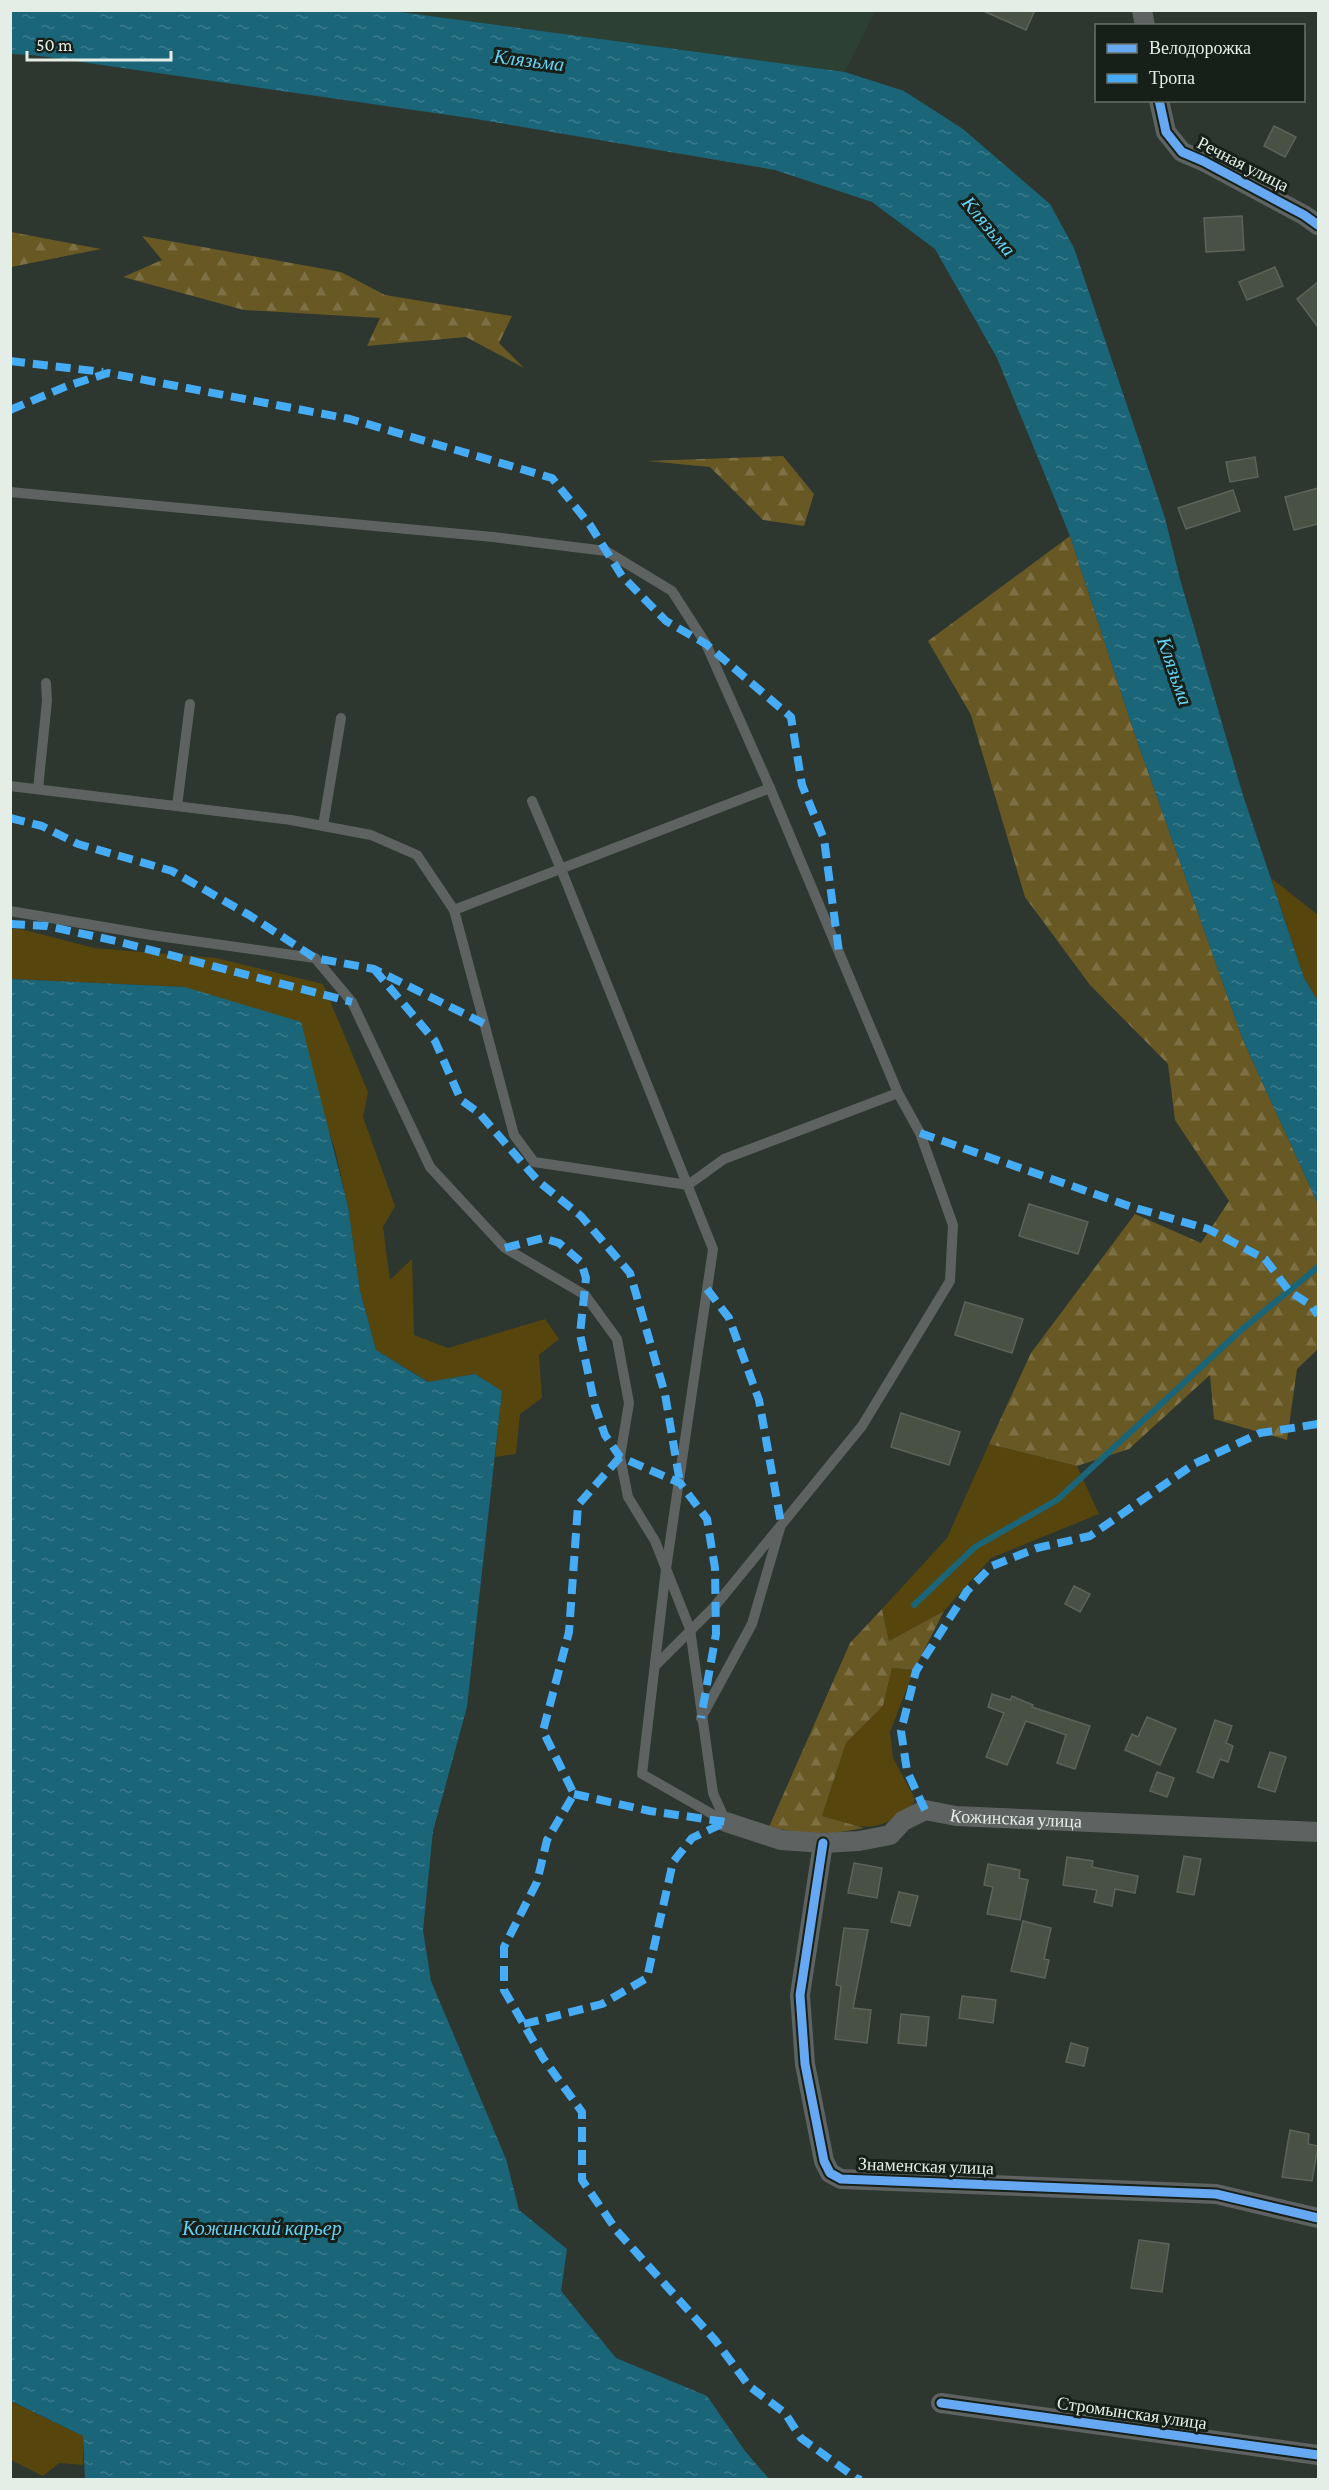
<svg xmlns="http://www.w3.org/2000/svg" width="1329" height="2490" font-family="'Crimson Pro',serif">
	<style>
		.built { fill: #2c4133 }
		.green { fill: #56460e }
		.forest { fill: url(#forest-firs) }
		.water { fill: url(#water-ripples) }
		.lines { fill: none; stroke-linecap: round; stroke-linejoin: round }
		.stream { stroke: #1b6578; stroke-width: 6 }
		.building { fill: #495044; stroke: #5d625c; stroke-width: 1.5 }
		.lane { stroke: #5e6261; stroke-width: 10 }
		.street { stroke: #5e6261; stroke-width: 20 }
		.quiet { stroke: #46acf6; stroke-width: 8; stroke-dasharray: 15 8; stroke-linecap: butt }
		.cycleway-casing { stroke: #171f19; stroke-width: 13 }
		.cycleway { stroke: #66a8f1; stroke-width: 9 }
		.labels { text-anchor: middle; stroke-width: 6; stroke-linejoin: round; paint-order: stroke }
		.street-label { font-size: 18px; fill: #e4eee7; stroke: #171f19 }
		.water-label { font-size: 20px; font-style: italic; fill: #65d3f5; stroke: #171f19 }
	</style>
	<defs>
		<pattern id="forest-firs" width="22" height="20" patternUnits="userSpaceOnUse" patternTransform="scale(1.5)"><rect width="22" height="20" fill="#685824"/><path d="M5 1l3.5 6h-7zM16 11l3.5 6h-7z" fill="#7d7044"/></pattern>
		<pattern id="water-ripples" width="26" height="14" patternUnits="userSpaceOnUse" patternTransform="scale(1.5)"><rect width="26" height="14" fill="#1b6578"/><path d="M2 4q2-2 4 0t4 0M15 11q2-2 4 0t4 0" fill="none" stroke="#3c7b8b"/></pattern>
	</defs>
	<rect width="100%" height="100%" fill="#2d362f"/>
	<!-- built -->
	<polygon class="built" points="393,11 875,11 845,72"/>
	<!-- green -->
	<g class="green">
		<polygon points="1271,878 1318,915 1318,1001 1304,978"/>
		<polygon points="11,929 21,929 94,948 216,958 323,984 368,1092 363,1117 395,1206 383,1227 390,1280 412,1259 414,1335 448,1348 545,1319 559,1339 539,1355 542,1398 520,1414 516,1454 495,1457 502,1391 475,1374 429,1382 376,1350 360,1291 348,1206 335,1150 323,1113 185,987 11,979"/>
		<polygon points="989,1444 1077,1466 1099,1514 991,1558 944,1611 889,1641 882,1609 947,1538"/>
		<path d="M892 1668 914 1670 890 1732 893 1758 915 1799C913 1807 905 1810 899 1815 870 1835 853 1825 822 1816L846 1743 883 1706Z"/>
		<polygon points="10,2401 83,2436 83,2465 59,2463 43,2476 11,2460"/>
	</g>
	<!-- forest -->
	<g class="forest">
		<polygon points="10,232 11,232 101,249 11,267"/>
		<polygon points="142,236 341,272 385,295 512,316 499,343 524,368 466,337 367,346 380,318 244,310 123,277 162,260"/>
		<polygon points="783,456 814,494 804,526 763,520 710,467 647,461"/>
		<polygon points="1070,536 1134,732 1243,1040 1318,1204 1318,1349 1297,1369 1287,1440 1214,1419 1210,1375 1129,1449 1077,1466 989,1444 1031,1353 1135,1214 1201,1243 1229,1201 1175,1120 1168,1064 1090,985 1025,897 971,715 928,641"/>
		<polygon points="882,1609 889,1641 944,1611 914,1670 892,1668 883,1706 846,1743 822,1816 864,1828 817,1836 769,1827 850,1643"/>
	</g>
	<!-- water -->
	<g class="water">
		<polygon points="10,11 393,11 845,72 904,91 963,129 1050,204 1074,248 1165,518 1180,579 1242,792 1304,978 1318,1001 1318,1204 1243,1040 1134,732 1070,536 997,358 935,249 872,202 775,170 476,119 33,55 11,54"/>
		<polygon points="10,979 185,987 301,1022 348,1206 360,1291 376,1350 428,1382 475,1374 502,1391 467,1707 433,1831 423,1930 431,1981 506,2159 519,2210 567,2249 561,2291 616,2358 707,2396 745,2451 769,2479 85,2479 83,2436 11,2401"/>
	</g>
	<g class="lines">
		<!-- stream -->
		<polyline class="stream" points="914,1605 975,1547 1057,1500 1240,1331 1318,1267"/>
	</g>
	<!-- building -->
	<g class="building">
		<polygon points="981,10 1035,10 1026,30"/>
		<polygon points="1274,126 1296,137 1285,157 1264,146"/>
		<polygon points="1242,216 1244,250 1206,252 1204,218"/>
		<polygon points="1275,267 1283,286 1247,300 1239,282"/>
		<polygon points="1318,282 1318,327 1297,299"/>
		<polygon points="1255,457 1258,477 1230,482 1226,462"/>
		<polygon points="1318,488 1318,524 1294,530 1285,497"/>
		<polygon points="1233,490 1240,511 1186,529 1178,508"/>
		<polygon points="1029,1204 1088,1222 1078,1254 1019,1236"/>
		<polygon points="965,1302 1023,1319 1012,1353 955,1335"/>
		<polygon points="901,1413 960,1432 949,1465 891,1447"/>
		<polygon points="1074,1586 1090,1594 1080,1612 1065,1604"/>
		<polygon points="992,1694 1010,1700 1012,1696 1033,1705 1032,1707 1090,1726 1075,1769 1057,1763 1066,1735 1026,1721 1007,1765 986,1757 1004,1713 988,1707"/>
		<polygon points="1147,1717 1176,1729 1160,1765 1125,1750 1132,1734 1138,1737"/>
		<polygon points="1215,1720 1232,1726 1226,1743 1233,1746 1228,1762 1220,1759 1213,1778 1197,1772"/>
		<polygon points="1270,1752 1286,1757 1275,1792 1258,1787"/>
		<polygon points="1157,1772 1174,1778 1167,1797 1150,1791"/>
		<polygon points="1184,1856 1201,1859 1194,1895 1177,1892"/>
		<polygon points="1067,1857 1093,1861 1092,1867 1138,1876 1135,1893 1115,1889 1112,1906 1094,1902 1097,1890 1063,1885"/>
		<polygon points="854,1863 882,1868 877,1898 848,1893"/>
		<polygon points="988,1864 1020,1870 1019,1878 1028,1880 1020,1920 987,1914 993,1887 984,1885"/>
		<polygon points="899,1892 918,1896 910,1926 891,1922"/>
		<polygon points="1023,1921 1051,1928 1044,1959 1049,1960 1045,1978 1011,1971"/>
		<polygon points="844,1928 868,1930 853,2008 871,2010 867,2043 835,2039 841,1986 836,1985"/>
		<polygon points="962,1996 996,2000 993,2023 959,2018"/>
		<polygon points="901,2014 929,2017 926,2046 898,2043"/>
		<polygon points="1071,2043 1088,2048 1084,2066 1066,2062"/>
		<polygon points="1290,2130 1309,2134 1308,2144 1318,2146 1312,2181 1282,2177"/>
		<polygon points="1139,2240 1169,2244 1162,2292 1131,2288"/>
	</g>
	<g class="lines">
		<!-- lane -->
		<g class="lane">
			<polyline points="10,492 493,537 606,551 672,591 706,644 770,788"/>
			<polyline points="10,786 291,820 371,835 417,855 454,910"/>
			<polyline points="38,789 47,701 46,683"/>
			<polyline points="532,801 561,869 713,1249 666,1569 642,1774 726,1822"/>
			<polyline points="177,806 190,704"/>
			<polyline points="323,826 341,718"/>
			<polyline points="10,911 151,935 315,958 352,1002 430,1167 505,1248 585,1295 617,1339 629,1403 620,1457 628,1497 655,1541 690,1629 713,1793 726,1822"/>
			<polyline points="655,1666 715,1606 862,1426 950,1281 953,1225 920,1133 898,1093 770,788 454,910 514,1135 534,1162 688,1185 724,1159 898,1093"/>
			<polyline points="701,1718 752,1624 780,1528"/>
		</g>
		<!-- street -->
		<g class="street">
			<polyline points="1142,10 1145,26"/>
			<polyline points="1159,100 1166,132 1182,152 1203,161 1304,215 1318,225"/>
			<path id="s1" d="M726 1822 781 1840 823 1843 859 1841 890 1835 903 1821 925 1810 956 1816 1318 1832"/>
			<polyline points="823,1843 800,1995 805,2064 824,2161 830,2173 841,2179 1216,2194 1318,2218"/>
			<polyline points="941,2403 1318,2455"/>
		</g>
		<!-- quiet -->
		<g class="quiet">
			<polyline points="10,361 103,372"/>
			<polyline points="10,410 67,386 108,373 350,419 552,478 590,525 622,576 666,621 706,644 791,717 802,785 824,839 839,952"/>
			<polyline points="10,818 42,826 78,844 172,871 249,915 315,958 374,969 485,1024"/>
			<polyline points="10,924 47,926 116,941 352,1002"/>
			<polyline points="374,969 435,1041 461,1100 479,1113 539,1182 581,1216 630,1273 665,1394 680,1483"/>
			<polyline points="920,1133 1132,1207 1208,1229 1265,1259 1289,1291 1312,1306 1318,1315"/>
			<polyline points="505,1248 543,1238 559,1243 581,1262 586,1278 580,1334 595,1406 605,1435 620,1457 680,1483 707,1519 715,1568 716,1634 701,1718"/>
			<polyline points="707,1289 729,1318 759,1400 781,1523"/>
			<polyline points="620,1457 578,1505 569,1632 543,1731 574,1794 547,1840 537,1882 504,1947 504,1990 543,2058 582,2112 582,2180 617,2231 715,2340 749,2386 785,2413 801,2438 856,2478 861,2480"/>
			<polyline points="574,1794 650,1811 726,1822"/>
			<polyline points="925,1810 907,1771 901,1731 916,1671 967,1591 992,1566 1037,1548 1090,1536 1194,1464 1260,1433 1318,1424"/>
			<polyline points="524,2024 602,2004 647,1978 673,1862 692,1838 726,1822"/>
		</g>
		<defs>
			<g id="cycleway">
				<polyline points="1159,100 1166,132 1182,152 1203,161 1304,215 1318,225"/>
				<polyline points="823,1843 800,1995 805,2064 824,2161 830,2173 841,2179 1216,2194 1318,2218"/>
				<polyline points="941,2403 1318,2455"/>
			</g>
		</defs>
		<!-- cycleway casing -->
		<use href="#cycleway" class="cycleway-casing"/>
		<!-- cycleway -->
		<use href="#cycleway" class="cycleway"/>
	</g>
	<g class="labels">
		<!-- street labels -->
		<g class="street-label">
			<text transform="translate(1243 164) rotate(27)" y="6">Речная улица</text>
			<text dy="6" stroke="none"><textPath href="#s1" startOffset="303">Кожинская улица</textPath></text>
			<text transform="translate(926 2166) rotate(2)" y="6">Знаменская улица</text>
			<text transform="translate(1132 2413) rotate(8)" y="6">Стромынская улица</text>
		</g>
		<!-- water labels -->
		<g class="water-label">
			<text transform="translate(529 60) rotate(7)" y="7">Клязьма</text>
			<text transform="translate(989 226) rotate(50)" y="7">Клязьма</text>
			<text transform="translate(1175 671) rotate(71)" y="7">Клязьма</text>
			<text x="262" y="2235">Кожинский карьер</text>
		</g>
	</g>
	<!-- border -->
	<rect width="1329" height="2490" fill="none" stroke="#e4eee7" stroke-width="24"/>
	<!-- legend -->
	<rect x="1095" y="24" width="210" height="78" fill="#171f19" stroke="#69726b" stroke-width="1.5"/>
	<rect x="1107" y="44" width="30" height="9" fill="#66a8f1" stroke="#69726b" stroke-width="1.5"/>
	<text x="1149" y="54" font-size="18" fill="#e4eee7">Велодорожка</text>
	<rect x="1107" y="74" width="30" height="9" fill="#46acf6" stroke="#69726b" stroke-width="1.5"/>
	<text x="1149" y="84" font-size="18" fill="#e4eee7">Тропа</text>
	<!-- scale -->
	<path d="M27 51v9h144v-9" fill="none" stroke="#e4eee7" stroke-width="3"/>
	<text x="36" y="51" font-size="18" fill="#e4eee7" stroke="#171f19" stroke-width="4.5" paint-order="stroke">50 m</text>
</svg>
